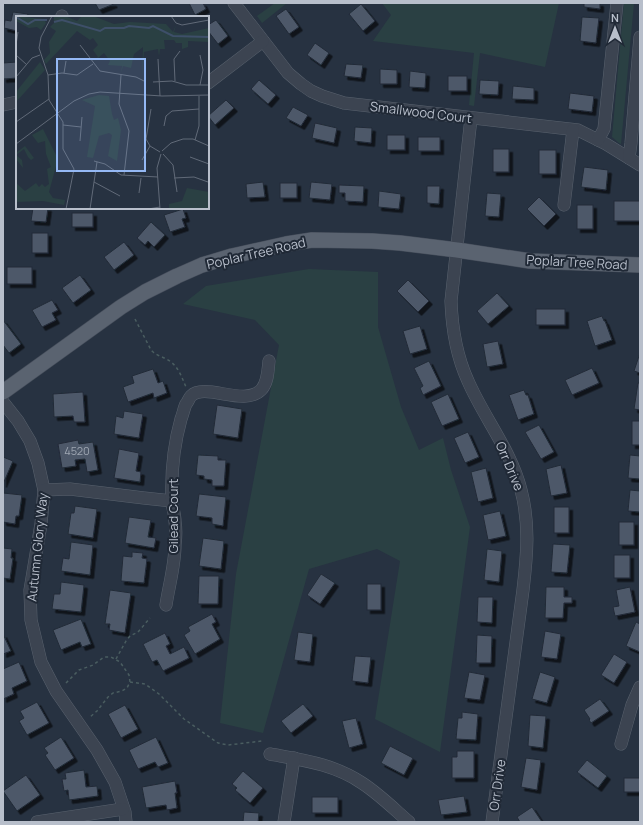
<svg xmlns="http://www.w3.org/2000/svg" width="643" height="825" font-family="Manrope,sans-serif">
	<style>
		.green { fill: #2a4043 }
		.building { fill: #4e5969; stroke: #222b38; filter: url(#shadow) }
		.lines { fill: none; stroke-linecap: round; stroke-linejoin: round }
		.minor-casing { stroke: #59626e; stroke-width: 13 }
		.major-casing { stroke: #454d5a; stroke-width: 16 }
		.path { stroke: #4a5d60; stroke-width: 1.5; stroke-dasharray: 3 3; stroke-linecap: butt }
		.minor { stroke: #3c4451; stroke-width: 12 }
		.major { stroke: #5a6370; stroke-width: 15 }
		.labels { text-anchor: middle; stroke-width: 4; stroke-linejoin: round; paint-order: stroke }
		.number-label { font-size: 11px; fill: #9ea6b2 }
		.street-label { font-size: 13px; fill: #b8bfcb; stroke: #202936 }
		.inset-river { fill: none; stroke: #3e4f69; stroke-width: 2 }
		.inset-road { fill: none; stroke: #616a78; stroke-width: 1 }
		.view { fill: #94b8f4; fill-opacity: 0.15; stroke: #94b8f4; stroke-width: 2 }
		.inset-edge { fill: none; stroke: #b8bfcb; stroke-width: 2 }
	</style>
	<defs>
		<filter id="shadow"><feDropShadow dx="3.5" dy="3.5" stdDeviation="0" flood-color="#0009"/></filter>
	</defs>
	<rect width="100%" height="100%" fill="#273241"/>
	<!-- green -->
	<g class="green">
		<polygon points="275,3 287,3 262,23 257,16"/>
		<polygon points="382,3 559,3 545,67 480,53 474,106 469,105 474,53 373,41 391,15"/>
		<polygon points="624,3 634,3 621,144 619,143 612,137"/>
		<polygon points="309,269 378,272 378,327 401,407 419,450 443,438 451,470 470,527 440,752 375,719 400,561 377,549 309,569 263,733 220,723 236,574 279,345 255,320 183,304 206,286"/>
	</g>
	<!-- building -->
	<g class="building">
		<polygon points="95,3 113,3 114,4 99,10"/>
		<polygon points="189,3 203,3 206,9 195,15"/>
		<polygon points="584,3 600,3 600,9 584,7"/>
		<polygon points="361,4 375,21 363,31 349,14"/>
		<polygon points="286,9 299,27 289,34 276,16"/>
		<polygon points="13,12 28,14 27,17 17,17 17,31 4,28 5,20 11,21"/>
		<polygon points="582,17 599,18 596,43 580,41"/>
		<polygon points="216,20 228,36 218,44 208,31 208,25"/>
		<polygon points="315,43 329,53 321,65 307,55"/>
		<polygon points="17,62 17,78 3,79 3,63"/>
		<polygon points="346,64 363,65 361,78 344,76"/>
		<polygon points="380,69 397,70 397,84 380,84"/>
		<polygon points="410,71 426,73 425,88 409,87"/>
		<rect x="448" y="76" width="19" height="15"/>
		<polygon points="259,80 276,95 268,104 251,89"/>
		<polygon points="480,80 499,81 498,95 479,94"/>
		<polygon points="513,86 534,88 534,100 512,99"/>
		<polygon points="570,93 594,96 592,112 568,109"/>
		<polygon points="226,100 234,108 215,125 208,116"/>
		<polygon points="293,107 308,115 301,126 286,118"/>
		<polygon points="315,123 337,128 334,143 312,138"/>
		<polygon points="355,127 372,128 371,143 354,141"/>
		<rect x="387" y="135" width="18" height="15"/>
		<rect x="418" y="137" width="22" height="14"/>
		<rect x="493" y="149" width="16" height="23"/>
		<rect x="539" y="150" width="17" height="24"/>
		<polygon points="584,167 608,170 606,190 581,187"/>
		<polygon points="263,182 265,197 247,198 246,184"/>
		<polygon points="311,182 332,184 330,200 309,198"/>
		<rect x="280" y="183" width="17" height="15"/>
		<polygon points="339,185 364,186 363,202 345,201 345,193 339,193"/>
		<polygon points="427,186 440,186 439,204 427,203"/>
		<polygon points="379,191 401,194 399,209 378,207"/>
		<polygon points="487,193 501,194 499,217 485,216"/>
		<polygon points="539,197 556,214 544,226 527,209"/>
		<rect x="614" y="201" width="26" height="20"/>
		<rect x="577" y="205" width="16" height="24"/>
		<polygon points="33,208 48,208 46,222 31,221"/>
		<polygon points="183,209 186,218 182,219 185,227 170,232 164,215"/>
		<rect x="72" y="213" width="21" height="14"/>
		<polygon points="151,222 165,235 154,247 148,241 145,245 137,238"/>
		<rect x="32" y="233" width="16" height="20"/>
		<polygon points="124,242 134,255 114,270 104,257"/>
		<rect x="7" y="267" width="25" height="17"/>
		<polygon points="80,275 91,290 73,303 62,288"/>
		<polygon points="408,280 429,301 418,312 397,291"/>
		<polygon points="497,293 509,306 488,324 477,311"/>
		<polygon points="52,300 58,310 52,313 56,320 42,327 32,310"/>
		<rect x="536" y="309" width="29" height="16"/>
		<polygon points="602,316 604,321 605,321 612,340 595,346 587,321"/>
		<polygon points="3,320 21,344 9,353 3,345"/>
		<polygon points="420,326 427,349 410,354 403,331"/>
		<polygon points="498,341 503,364 487,367 483,344"/>
		<polygon points="640,353 640,373 634,371"/>
		<polygon points="429,361 441,386 423,395 420,388 423,386 414,368"/>
		<polygon points="592,368 599,383 572,395 565,380"/>
		<polygon points="153,369 158,383 163,381 167,393 154,398 153,393 128,402 123,387 134,383 132,376"/>
		<polygon points="638,383 640,383 640,410 634,409"/>
		<polygon points="524,390 526,395 528,395 534,414 518,420 509,395"/>
		<polygon points="83,392 85,422 74,422 73,416 54,417 53,394"/>
		<polygon points="448,394 459,419 442,426 431,402"/>
		<polygon points="217,405 242,409 238,438 213,434"/>
		<polygon points="124,411 143,414 139,438 114,434 116,416 123,418"/>
		<rect x="632" y="421" width="8" height="24"/>
		<polygon points="539,425 554,452 541,459 525,432"/>
		<polygon points="468,432 479,457 465,463 454,438"/>
		<polygon points="78,440 79,444 93,442 98,470 87,472 85,459 75,460 76,466 62,468 58,444"/>
		<polygon points="119,449 139,453 136,471 141,472 140,482 114,478"/>
		<polygon points="198,455 218,456 218,460 226,460 224,486 212,486 212,480 204,479 204,476 196,475"/>
		<polygon points="630,455 640,456 640,479 628,478"/>
		<polygon points="3,457 13,461 3,484"/>
		<polygon points="561,465 567,493 551,496 546,469"/>
		<polygon points="486,468 493,498 478,502 471,472"/>
		<polygon points="630,490 640,491 640,512 628,511"/>
		<polygon points="3,493 22,495 19,516 16,516 15,524 3,522"/>
		<polygon points="199,494 226,497 223,526 212,524 212,518 196,516"/>
		<polygon points="75,506 97,509 93,538 68,534 71,513 74,513"/>
		<rect x="554" y="507" width="15" height="26"/>
		<polygon points="500,511 506,536 488,540 483,515"/>
		<polygon points="129,517 151,520 148,537 156,538 154,548 125,543"/>
		<rect x="619" y="522" width="15" height="23"/>
		<polygon points="203,538 224,541 221,569 199,566"/>
		<polygon points="71,542 93,545 90,575 61,571 63,558 69,559"/>
		<polygon points="553,544 570,545 567,573 551,572"/>
		<polygon points="3,548 12,549 11,558 13,558 10,579 3,578"/>
		<polygon points="487,549 502,551 499,582 484,580"/>
		<polygon points="132,552 143,553 142,558 147,559 144,583 121,581 123,556 132,557"/>
		<rect x="614" y="555" width="16" height="23"/>
		<polygon points="321,574 335,583 320,604 307,595"/>
		<polygon points="199,576 219,576 218,604 198,604"/>
		<polygon points="61,582 84,585 81,612 52,609 54,594 60,594"/>
		<rect x="367" y="584" width="14" height="26"/>
		<polygon points="546,587 564,587 564,597 572,597 572,603 564,603 563,618 545,618"/>
		<polygon points="630,587 635,612 615,616 613,607 619,606 616,590"/>
		<polygon points="110,590 131,593 125,633 109,630 110,624 105,624"/>
		<polygon points="478,597 493,597 492,623 477,622"/>
		<polygon points="212,614 216,622 212,624 220,639 195,654 184,635 190,631 188,627"/>
		<polygon points="81,619 91,644 82,647 80,642 61,650 53,630"/>
		<polygon points="636,622 640,624 640,652 626,646"/>
		<polygon points="545,631 561,634 557,659 541,657"/>
		<polygon points="298,632 313,634 310,662 294,660"/>
		<polygon points="165,633 170,644 166,646 170,654 184,647 189,658 163,671 157,660 152,662 143,644"/>
		<polygon points="3,634 11,651 3,654"/>
		<polygon points="477,635 492,636 491,663 476,663"/>
		<polygon points="614,654 627,662 614,683 601,675"/>
		<polygon points="355,656 371,657 368,683 352,681"/>
		<polygon points="19,662 27,681 12,688 14,694 3,699 3,669"/>
		<polygon points="469,672 485,675 480,700 464,698"/>
		<polygon points="540,672 555,677 547,703 532,699"/>
		<polygon points="600,699 609,711 591,723 589,720 590,719 584,710"/>
		<polygon points="37,702 49,723 27,735 19,721 24,718 20,711"/>
		<polygon points="303,704 313,716 291,733 281,721"/>
		<polygon points="125,705 138,729 121,738 108,714"/>
		<polygon points="462,712 478,714 476,740 456,739 458,718 462,718"/>
		<polygon points="530,715 546,716 543,748 528,746"/>
		<polygon points="356,718 363,744 349,748 342,721"/>
		<polygon points="61,737 74,758 55,770 45,755 48,753 44,748"/>
		<polygon points="156,737 168,763 158,767 155,762 138,769 129,750"/>
		<polygon points="390,746 413,758 404,775 381,763"/>
		<polygon points="457,751 474,751 474,778 452,778 452,757 457,757"/>
		<polygon points="526,758 541,760 537,790 521,787"/>
		<polygon points="587,760 607,776 598,788 577,772"/>
		<polygon points="84,770 86,787 97,786 98,796 69,800 68,790 64,791 62,779 66,779 65,773"/>
		<polygon points="243,771 263,788 250,803 235,790 237,788 232,784"/>
		<polygon points="26,775 40,795 17,811 3,791"/>
		<rect x="624" y="778" width="16" height="14"/>
		<polygon points="175,781 177,793 175,793 177,808 167,810 166,805 146,808 142,787"/>
		<polygon points="464,796 467,812 441,815 438,800"/>
		<rect x="312" y="797" width="26" height="16"/>
		<polygon points="532,807 542,822 520,822 517,817"/>
		<polygon points="244,812 259,813 258,822 243,822"/>
	</g>
	<g class="lines">
		<defs>
			<g id="minor">
				<polyline points="234,3 288,73 301,84 311,91 322,96 344,103 578,130 606,144 640,165"/>
				<polyline points="62,17 62,16"/>
				<polyline points="208,83 263,41"/>
				<polyline points="3,105 17,102"/>
				<path d="M471 118 451 301C452 329 456 355 468 381 484 418 511 450 521 490 530 524 527 556 523 590L492 822"/>
				<polyline points="598,140 604,129 617,3"/>
				<polyline points="629,158 631,143 640,37"/>
				<polyline points="564,205 573,130"/>
				<polyline points="3,402 18,421 30,441 38,463 44,490 41,524 30,590 31,620 41,662 56,691 97,750 115,782 125,812 126,822"/>
				<polyline points="44,490 70,489 144,498 172,501"/>
				<path d="M166 605C169 585 175 565 175 545 176 537 176 528 175 521 175 514 172 507 172 500 171 474 174 444 181 419 183 414 184 408 186 404 188 402 189 398 191 396 205 382 244 407 261 390 268 383 268 370 269 361"/>
				<polyline points="621,744 632,705 640,687"/>
				<path d="M270 754C302 760 334 764 362 783 379 794 394 809 409 822"/>
				<polyline points="37,822 123,809"/>
				<polyline points="284,822 294,758"/>
			</g>
			<polyline id="major" points="3,392 121,307 145,292 177,276 202,265 232,256 286,244 312,240 372,241 400,243 457,250 530,261 640,265"/>
		</defs>
		<!-- minor casing -->
		<use href="#minor" class="minor-casing"/>
		<!-- major casing -->
		<use href="#major" class="major-casing"/>
		<!-- path -->
		<g class="path">
			<path d="M135 319 151 350C156 356 165 357 171 362 179 368 182 378 186 387"/>
			<polyline points="116,659 126,641 130,636 138,632 150,618"/>
			<polyline points="130,682 145,684 159,694 184,719 218,743 228,745 262,741"/>
			<polyline points="66,683 79,670 93,665 104,657 111,657 120,662 129,675 130,682 127,688 122,691 113,693 108,697 97,711 90,717"/>
		</g>
		<!-- minor -->
		<use href="#minor" class="minor"/>
		<!-- major -->
		<use href="#major" class="major"/>
	</g>
	<g class="labels">
		<!-- number labels -->
		<g class="number-label">
			<text x="77" y="455">4520</text>
		</g>
		<!-- street labels -->
		<g class="street-label">
			<text transform="translate(421 112) rotate(7)" y="5">Smallwood Court</text>
			<text transform="translate(256 253) rotate(-13)" y="5">Poplar Tree Road</text>
			<text transform="translate(577 262) rotate(3)" y="5">Poplar Tree Road</text>
			<text transform="translate(510 466) rotate(67)" y="5">Orr Drive</text>
			<text transform="translate(173 516) rotate(-90)" y="5">Gilead Court</text>
			<text transform="translate(37 547) rotate(-84)" y="5">Autumn Glory Way</text>
			<text transform="translate(497 785) rotate(-82)" y="5">Orr Drive</text>
		</g>
	</g>
	<!-- overview -->
	<g transform="translate(16 16)">
		<rect width="193" height="193" fill="#273241"/>
		<path d="M0 0 28 3 30 7 25 14 21 11 13 12 0 5ZM38 0H49L61 5 66 0H77L98 8 114 6 150 8 157 16 160 9 158 16 166 18 193 12V26L172 25V31L166 33V27H160L158 24H148L149 33H144L143 40 142 33 128 36 126 63 127 31 118 38 115 52 107 50 105 57 106 50 92 49 94 45 88 37 77 46 82 41 77 34 82 29 77 22 74 24 61 15 30 48 28 44 34 37 33 26 40 15 34 11 38 7ZM24 46 29 54 0 86V76ZM83 79 93 80 96 98 98 104 102 102 105 114 101 145 92 140 96 119 93 117 83 120 77 142 71 141 79 90 66 84ZM27 113 42 143 33 176 37 182 49 184 48 189 27 185 0 186V167L9 175 20 167 23 171 26 168 29 171 33 168 31 153 35 151 30 138 29 125 22 127 16 119ZM9 130 18 142 15 144 12 141 8 133 0 139 6 144 7 152 0 143V137ZM171 172 193 176V193L153 192V188L166 185Z" fill="#2a4043"/>
		<path class="inset-river" d="M0 1 12 8 19 4H31M38 6 46 4 84 15 89 12H108L113 10 133 12 137 10 157 20 193 21"/>
		<path class="inset-road" d="M36 0 25 21 23 32 32 59 33 84 47 106V133L58 153 50 193M155 0 160 7 166 9 193 4M0 29 2 16M64 29 84 55 120 61 128 65M0 39 11 49M184 39 187 54 184 69M142 43 144 80M48 57 50 45M32 59 46 57 61 59 77 48M105 59 103 88 113 115 108 159M0 61 16 42 24 39M159 65 158 43 164 35M137 66 156 65 170 69H193M135 93 130 123 134 130 144 136M0 106 33 83M47 109 65 111M148 110 150 100 156 95 183 93M179 124 183 110V80M64 125 66 101M0 128 58 85 73 78 84 76 146 80 193 79M146 135 155 127 167 123H177L193 130M147 138 157 149 161 176M174 141 193 148M126 144 134 130M78 145 89 148 105 159 142 161M158 162 178 161 192 166M78 166 104 180M123 177 125 162M74 193 81 146M132 193 144 191M144 193 141 152 145 138"/>
		<path class="view" d="M41 43H129V155H41Z"/>
		<rect width="193" height="193" class="inset-edge"/>
	</g>
	<!-- border -->
	<rect width="643" height="825" fill="none" stroke="#b8bfcb" stroke-width="8"/>
	<!-- north arrow -->
	<g transform="translate(615 28)" stroke="#202936" stroke-width="3" paint-order="stroke">
	<path d="M0-3L7 15L0 10L-7 15Z" fill="#b8bfcb"/>
	<text y="-6" font-size="11" font-weight="bold" text-anchor="middle" fill="#b8bfcb">N</text>
	</g>
</svg>
